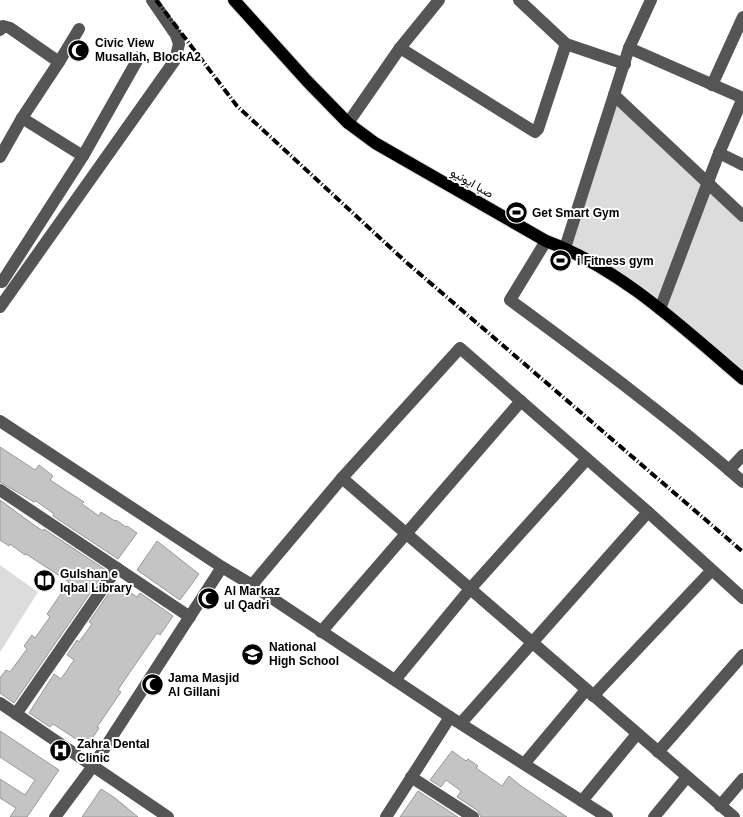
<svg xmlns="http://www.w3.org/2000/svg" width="743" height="817" font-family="Helvetica,Vazirmatn,sans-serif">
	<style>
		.green { fill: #dcdcdc }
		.building { fill: #c4c4c4; stroke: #999 }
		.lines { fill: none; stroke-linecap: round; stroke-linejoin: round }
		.major-casing { stroke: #dbdbdb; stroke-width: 14 }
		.minor { stroke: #555; stroke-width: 12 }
		.major { stroke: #000; stroke-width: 12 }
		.rail { stroke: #000; stroke-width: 4; stroke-dasharray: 8 2.5 1 2.5; stroke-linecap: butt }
		.labels { text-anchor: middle; stroke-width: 4; stroke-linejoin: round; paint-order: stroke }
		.poi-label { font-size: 12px; font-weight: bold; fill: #000; stroke: #fff; text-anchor: start }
		.street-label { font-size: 12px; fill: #000; stroke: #fff }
	</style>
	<rect width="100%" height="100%" fill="#fff"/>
	<!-- green -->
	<g class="green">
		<polygon points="614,95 743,217 743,379 660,309 569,250"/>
		<polygon points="0,565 38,592 0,652"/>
	</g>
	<!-- building -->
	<g class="building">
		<polygon points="0,447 35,470 39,465 53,476 50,480 84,502 82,504 99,516 101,512 115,521 116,520 126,527 127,526 137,533 118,559 53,516 54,514 36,501 34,502 0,482"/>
		<polygon points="0,500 34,525 43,531 44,529 106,570 14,703 0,693 0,678 6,670 10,672 27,649 24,646 32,635 35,638 50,617 47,614 69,582 26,554 25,555 10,544 9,546 0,540"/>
		<polygon points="157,541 199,574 180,600 137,570"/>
		<polygon points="116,583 137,597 140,593 173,616 160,635 157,633 130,672 118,690 121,692 97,727 99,728 87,746 53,724 50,727 29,713 54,674 61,679 74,660 67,655 77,640 79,642 92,624 89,622"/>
		<polygon points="0,731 59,770 27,817 10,817 16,808 0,798 0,779 25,795 35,780 0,757"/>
		<polygon points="452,751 466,761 468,759 478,766 476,768 502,786 509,776 521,786 567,817 481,817 477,810 457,797 461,791 446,780 441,787 430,780"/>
		<polygon points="101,789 115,798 138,817 82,817"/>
		<polygon points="418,791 458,817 400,817"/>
	</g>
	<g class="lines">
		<defs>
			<path id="major" d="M234 0 307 81 348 123 375 143 546 241C622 269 683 328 743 379"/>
		</defs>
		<!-- major casing -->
		<use href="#major" class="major-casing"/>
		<!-- minor -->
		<g class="minor">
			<polyline points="519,0 566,44 625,64"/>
			<polyline points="0,30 3,26 10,28 59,62"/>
			<polyline points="400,48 535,132 538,129 566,44"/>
			<polyline points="629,48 743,98"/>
			<polyline points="712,85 743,17"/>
			<polyline points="614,95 743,216"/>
			<polyline points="348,123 400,48 439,0"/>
			<polyline points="719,153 743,165"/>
			<polyline points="83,156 139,57"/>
			<polyline points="0,157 22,118 59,62 79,29"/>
			<path d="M546 241 510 300C590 359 668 416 743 482"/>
			<polyline points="565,248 629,48 651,0"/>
			<polyline points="2,282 83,156 22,118"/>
			<polyline points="0,307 175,60 179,44 176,35 152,0"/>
			<polyline points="660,309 719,153 743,98"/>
			<polyline points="0,421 222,567 252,585 450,717 607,817"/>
			<polyline points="729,470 743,455"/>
			<polyline points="342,478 734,817"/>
			<polyline points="0,490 190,617"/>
			<polyline points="252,585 342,478 460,348 648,512 743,598"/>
			<polyline points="321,632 521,401"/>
			<polyline points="395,680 470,589 587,459"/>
			<polyline points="593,696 711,571"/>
			<polyline points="0,703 168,817"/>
			<polyline points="16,714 117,568"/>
			<polyline points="461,723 648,512"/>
			<polyline points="658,752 743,655"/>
			<polyline points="524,764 586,690"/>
			<polyline points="411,777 473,817"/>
			<polyline points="582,801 637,734"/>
			<polyline points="720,806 743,779"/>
			<polyline points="55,817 93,766 222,567"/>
			<polyline points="386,817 450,717"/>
			<polyline points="654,817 687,777"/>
		</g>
		<!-- major -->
		<use href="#major" class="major"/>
		<!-- rail -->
		<polyline class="rail" points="156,0 237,106 406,262 743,552"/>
	</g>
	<!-- icons -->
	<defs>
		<symbol id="mosque-disc" viewBox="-11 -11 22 22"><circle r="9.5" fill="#000" stroke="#fff"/><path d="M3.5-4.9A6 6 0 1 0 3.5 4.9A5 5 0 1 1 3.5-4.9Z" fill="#fff"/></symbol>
		<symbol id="stadium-disc" viewBox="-11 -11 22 22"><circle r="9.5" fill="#000" stroke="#fff"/><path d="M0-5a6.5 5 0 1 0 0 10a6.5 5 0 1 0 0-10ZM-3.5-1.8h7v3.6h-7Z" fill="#fff"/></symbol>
		<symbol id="library-disc" viewBox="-11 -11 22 22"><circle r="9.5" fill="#000" stroke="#fff"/><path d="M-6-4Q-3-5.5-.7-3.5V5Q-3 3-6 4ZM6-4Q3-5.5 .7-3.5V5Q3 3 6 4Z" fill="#fff"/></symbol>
		<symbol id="school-disc" viewBox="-11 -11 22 22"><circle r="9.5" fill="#000" stroke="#fff"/><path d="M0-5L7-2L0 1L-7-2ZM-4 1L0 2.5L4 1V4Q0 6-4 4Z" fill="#fff"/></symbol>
		<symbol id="hospital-disc" viewBox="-11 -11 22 22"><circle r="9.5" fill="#000" stroke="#fff"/><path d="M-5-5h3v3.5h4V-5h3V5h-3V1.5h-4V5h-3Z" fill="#fff"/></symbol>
	</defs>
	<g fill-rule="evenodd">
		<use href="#mosque-disc" x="66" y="38" width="25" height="25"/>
		<use href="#stadium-disc" x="504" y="200" width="25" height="25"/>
		<use href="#stadium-disc" x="548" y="248" width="25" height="25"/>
		<use href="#library-disc" x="32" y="568" width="25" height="25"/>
		<use href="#mosque-disc" x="196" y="586" width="25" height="25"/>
		<use href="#school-disc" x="240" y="642" width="25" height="25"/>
		<use href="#mosque-disc" x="140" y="672" width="25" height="25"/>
		<use href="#hospital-disc" x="48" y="738" width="25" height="25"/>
	</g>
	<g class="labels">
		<!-- poi labels -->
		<g class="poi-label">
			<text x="95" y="47">Civic View<tspan x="95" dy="14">Musallah, BlockA2</tspan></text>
			<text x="532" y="217">Get Smart Gym</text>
			<text x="577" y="265">i Fitness gym</text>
			<text x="60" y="578">Gulshan e<tspan x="60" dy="14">Iqbal Library</tspan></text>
			<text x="224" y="595">Al Markaz<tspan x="224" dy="14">ul Qadri</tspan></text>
			<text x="269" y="651">National<tspan x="269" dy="14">High School</tspan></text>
			<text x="168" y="682">Jama Masjid<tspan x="168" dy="14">Al Gillani</tspan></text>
			<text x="77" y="748">Zahra Dental<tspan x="77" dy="14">Clinic</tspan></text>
		</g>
		<!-- street labels -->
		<g class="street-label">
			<text transform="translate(472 183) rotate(30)" y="4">صبا ایونیو</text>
		</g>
	</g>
</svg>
